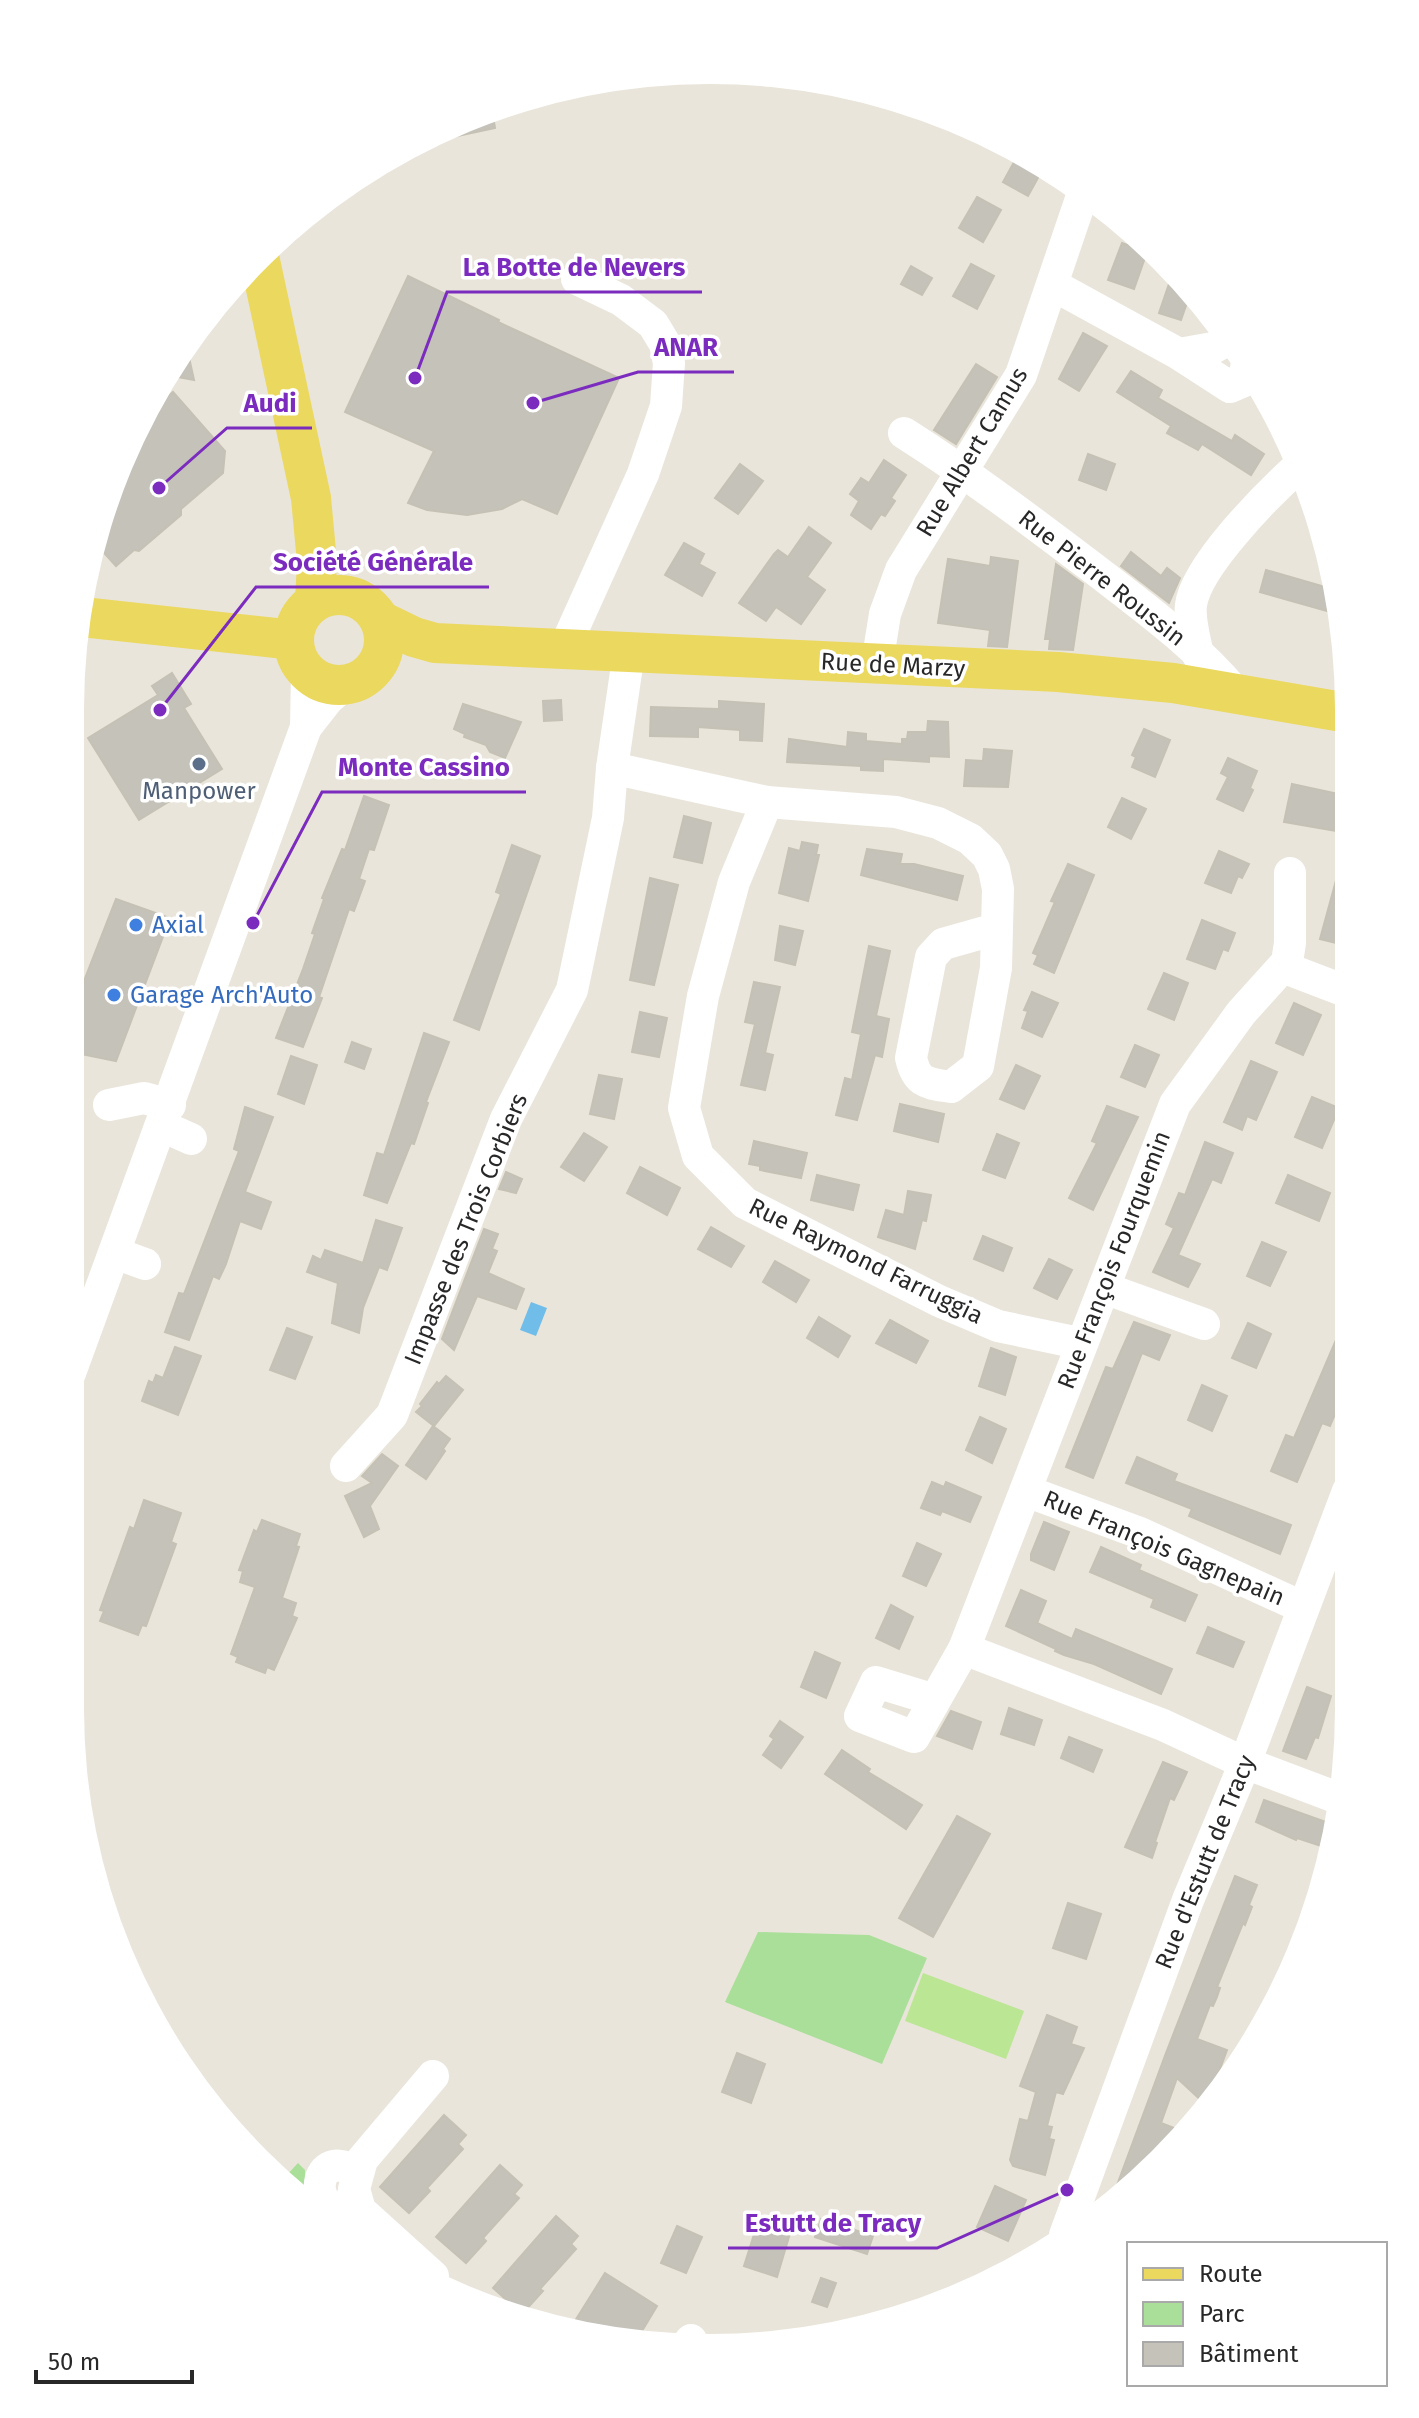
<svg xmlns="http://www.w3.org/2000/svg" width="1419" height="2418" font-family="'Fira Sans',sans-serif">
	<style>
		.green { fill: #a9df98 }
		.pitch { fill: #bbe694 }
		.water { fill: #70bde9 }
		.building { fill: #c5c2ba; stroke: #c5c1b4; stroke-width: 2 }
		.lines { fill: none; stroke-linecap: round; stroke-linejoin: round }
		.minor { stroke: #fff; stroke-width: 32 }
		.major { stroke: #ebd85f; stroke-width: 40 }
		.service-dot { fill: #5c6f8a; stroke: #fff; stroke-width: 3 }
		.shop-dot { fill: #3f7fe0; stroke: #fff; stroke-width: 3 }
		.labels { text-anchor: middle; stroke-width: 7; stroke-linejoin: round; paint-order: stroke }
		.street-label { font-size: 24px; fill: #282828; stroke: #fff }
		.service-label { font-size: 24px; fill: #4e5e75; stroke: #fff }
		.shop-label { font-size: 24px; fill: #366cbe; stroke: #fff; text-anchor: start }
		.leader { fill: none; stroke: #7b2cbf; stroke-width: 3 }
		.callout-dot { fill: #7b2cbf; stroke: #fff; stroke-width: 3 }
		.callout-label { font-size: 26px; text-anchor: middle; font-weight: bold; fill: #7b2cbf; stroke: #fff; stroke-width: 7; stroke-linejoin: round; paint-order: stroke }
	</style>
	<rect width="100%" height="100%" fill="#eae5da"/>
	<!-- green -->
	<g class="green">
		<polygon points="758,1932 869,1935 927,1958 882,2064 725,2002"/>
		<polygon points="298,2163 305,2170 305,2194 286,2176"/>
	</g>
	<!-- pitch -->
	<polygon class="pitch" points="923,1973 1024,2011 1006,2059 905,2021"/>
	<!-- water -->
	<polygon class="water" points="531,1302 547,1308 536,1336 520,1330"/>
	<!-- building -->
	<g class="building">
		<polygon points="492,110 495,128 434,141 433,136 464,119"/>
		<polygon points="1019,153 1044,167 1028,196 1003,182"/>
		<polygon points="977,197 1001,210 983,242 959,228"/>
		<polygon points="1122,243 1147,252 1134,289 1108,280"/>
		<polygon points="971,264 994,276 977,309 953,296"/>
		<polygon points="911,266 932,278 922,295 901,284"/>
		<polygon points="1173,272 1190,294 1181,320 1159,313"/>
		<polygon points="408,276 499,320 498,322 619,378 557,514 522,499 502,509 467,515 427,510 408,503 434,451 345,412"/>
		<polygon points="1083,333 1107,346 1079,391 1059,379"/>
		<polygon points="186,344 194,380 167,375"/>
		<polygon points="976,364 997,377 956,444 934,430"/>
		<polygon points="1131,371 1162,390 1158,398 1232,441 1235,435 1264,454 1251,475 1202,444 1198,450 1167,433 1171,426 1117,392"/>
		<polygon points="173,392 225,451 223,473 181,509 181,515 139,551 134,550 116,566 96,544 104,504 149,413"/>
		<polygon points="1088,454 1115,464 1106,490 1079,480"/>
		<polygon points="884,460 906,475 891,498 895,501 885,516 881,514 871,529 851,515 859,501 850,494 861,478 869,483"/>
		<polygon points="740,464 763,481 738,514 715,498"/>
		<polygon points="809,527 831,543 807,577 825,590 801,624 776,607 766,621 739,603 774,554 778,550 788,557"/>
		<polygon points="684,543 704,554 699,564 715,573 702,596 665,575"/>
		<polygon points="1131,552 1161,576 1167,568 1180,578 1169,603 1121,566"/>
		<polygon points="991,557 1018,561 1007,647 988,646 990,630 938,623 948,559 990,566"/>
		<polygon points="1056,564 1083,584 1073,650 1049,649 1050,639 1045,639"/>
		<polygon points="1266,570 1332,589 1327,611 1260,592"/>
		<polygon points="172,673 191,704 184,708 222,769 139,820 88,738 158,695 152,686"/>
		<polygon points="561,700 562,720 544,721 543,701"/>
		<polygon points="719,701 764,704 762,741 740,740 740,730 698,727 698,737 650,736 651,707 719,709"/>
		<polygon points="463,704 521,722 505,758 490,752 486,745 464,737 465,734 454,729"/>
		<polygon points="928,721 948,722 949,757 929,756 929,762 883,759 883,771 861,770 861,766 787,762 789,739 847,747 848,732 866,734 866,741 902,744 902,739 907,739 908,732 927,732"/>
		<polygon points="1144,729 1170,740 1155,777 1132,767 1136,757 1132,755"/>
		<polygon points="984,749 1012,751 1008,787 964,786 966,760 983,761"/>
		<polygon points="1228,758 1257,771 1250,788 1253,790 1243,811 1217,799 1228,777 1221,773"/>
		<polygon points="1292,784 1348,796 1348,833 1284,822"/>
		<polygon points="364,796 389,805 374,850 369,849 359,879 365,881 354,911 349,909 319,997 322,998 303,1047 276,1038 303,969 315,934 312,933 324,899 322,898 342,849 345,850"/>
		<polygon points="1122,798 1146,809 1131,839 1108,827"/>
		<polygon points="684,816 711,823 702,863 674,857"/>
		<polygon points="802,842 818,845 816,855 819,855 808,901 779,893 789,848 800,851"/>
		<polygon points="512,845 540,856 479,1030 454,1020 501,894 496,892"/>
		<polygon points="867,849 902,854 900,864 914,864 963,876 957,900 861,875"/>
		<polygon points="1219,851 1249,864 1242,878 1238,876 1231,893 1205,883"/>
		<polygon points="1341,862 1348,863 1348,946 1320,939"/>
		<polygon points="1068,864 1094,875 1054,973 1034,964 1038,955 1033,953 1055,902 1051,901"/>
		<polygon points="650,878 678,885 654,985 630,980"/>
		<polygon points="116,899 170,918 116,1061 71,1052 71,981 82,986"/>
		<polygon points="1202,920 1235,933 1228,951 1223,949 1215,969 1187,959"/>
		<polygon points="780,926 803,931 795,965 775,960"/>
		<polygon points="869,946 890,951 876,1016 889,1019 882,1057 875,1055 857,1120 836,1115 845,1078 852,1080 861,1034 852,1032"/>
		<polygon points="1164,973 1188,983 1174,1020 1148,1009"/>
		<polygon points="754,982 780,987 765,1053 773,1055 765,1090 741,1085 755,1024 745,1022"/>
		<polygon points="1032,992 1058,1003 1042,1037 1022,1028 1028,1011 1024,1010"/>
		<polygon points="1294,1003 1321,1015 1303,1055 1276,1043"/>
		<polygon points="640,1012 667,1018 659,1057 632,1052"/>
		<polygon points="424,1033 449,1042 426,1102 428,1103 414,1144 411,1143 387,1203 364,1195 377,1153 384,1155"/>
		<polygon points="352,1042 371,1049 364,1069 345,1062"/>
		<polygon points="1135,1045 1159,1055 1145,1087 1121,1077"/>
		<polygon points="291,1056 317,1065 304,1104 278,1094"/>
		<polygon points="1251,1061 1277,1072 1256,1120 1247,1116 1242,1130 1224,1122"/>
		<polygon points="1016,1065 1040,1076 1024,1109 1000,1099"/>
		<polygon points="599,1075 622,1079 614,1119 590,1114"/>
		<polygon points="1312,1097 1339,1108 1322,1148 1295,1137"/>
		<polygon points="900,1104 944,1114 938,1142 894,1131"/>
		<polygon points="1107,1106 1138,1117 1093,1210 1069,1198 1097,1143 1092,1141"/>
		<polygon points="245,1107 273,1117 245,1192 271,1202 261,1229 240,1221 226,1264 219,1279 213,1276 189,1340 165,1332 179,1293 184,1294 239,1151 234,1149"/>
		<polygon points="584,1133 607,1147 584,1181 561,1167"/>
		<polygon points="997,1134 1019,1143 1005,1178 983,1170"/>
		<polygon points="754,1141 807,1153 801,1178 760,1170 760,1166 749,1164"/>
		<polygon points="1205,1142 1233,1153 1221,1183 1212,1179 1178,1255 1200,1264 1188,1287 1153,1272 1174,1228 1166,1224 1179,1193 1185,1195"/>
		<polygon points="640,1167 680,1188 667,1215 627,1193"/>
		<polygon points="506,1172 522,1179 516,1193 499,1189"/>
		<polygon points="817,1175 859,1185 853,1210 811,1200"/>
		<polygon points="1288,1175 1330,1193 1319,1221 1276,1203"/>
		<polygon points="908,1191 931,1195 926,1221 922,1220 915,1249 878,1237 886,1210 904,1215"/>
		<polygon points="376,1220 402,1228 387,1270 379,1267 363,1308 359,1333 332,1323 338,1283 307,1272 313,1256 321,1260 325,1250 363,1263"/>
		<polygon points="711,1227 744,1246 731,1267 698,1249"/>
		<polygon points="484,1229 498,1234 492,1249 497,1251 488,1273 524,1289 516,1309 477,1296 454,1350 442,1339"/>
		<polygon points="983,1236 1012,1248 1003,1271 974,1259"/>
		<polygon points="1262,1242 1286,1252 1270,1286 1247,1276"/>
		<polygon points="1049,1259 1072,1270 1057,1299 1034,1288"/>
		<polygon points="775,1261 809,1280 796,1302 763,1282"/>
		<polygon points="1348,1312 1348,1384 1330,1426 1322,1423 1297,1482 1271,1471 1286,1435 1294,1438"/>
		<polygon points="819,1317 850,1336 838,1357 807,1338"/>
		<polygon points="890,1320 928,1341 916,1363 876,1343"/>
		<polygon points="1134,1322 1170,1335 1159,1360 1142,1353 1093,1478 1066,1467 1106,1367 1113,1369"/>
		<polygon points="1248,1323 1271,1334 1256,1368 1232,1358"/>
		<polygon points="287,1328 312,1337 295,1379 270,1370"/>
		<polygon points="175,1347 201,1356 178,1415 142,1401 149,1381 153,1383 156,1375 163,1378"/>
		<polygon points="991,1348 1016,1357 1005,1395 979,1386"/>
		<polygon points="446,1376 463,1390 434,1426 416,1412 422,1406 420,1404 437,1382 439,1384"/>
		<polygon points="1202,1385 1227,1396 1212,1431 1188,1420"/>
		<polygon points="980,1417 1006,1429 992,1463 966,1450"/>
		<polygon points="433,1426 450,1439 443,1449 445,1451 426,1479 406,1465"/>
		<polygon points="382,1454 398,1466 370,1506 379,1529 364,1537 345,1496 372,1483 362,1476"/>
		<polygon points="1137,1457 1177,1474 1174,1481 1291,1525 1280,1554 1189,1516 1192,1509 1126,1483"/>
		<polygon points="932,1482 944,1487 946,1482 981,1497 970,1522 942,1511 940,1515 921,1508"/>
		<polygon points="144,1500 181,1513 171,1542 176,1544 146,1626 142,1625 138,1635 100,1621 104,1611 100,1610 130,1527 134,1529"/>
		<polygon points="262,1520 300,1534 296,1546 299,1547 282,1598 296,1603 292,1616 297,1618 274,1670 267,1667 265,1673 236,1662 238,1657 231,1654 255,1587 240,1582 243,1571 239,1570 254,1530 257,1532"/>
		<polygon points="1044,1522 1069,1532 1054,1570 1031,1560 1031,1554"/>
		<polygon points="917,1543 941,1554 926,1586 903,1576"/>
		<polygon points="1101,1547 1141,1565 1139,1570 1197,1595 1185,1621 1151,1607 1154,1599 1090,1572"/>
		<polygon points="1021,1590 1046,1601 1037,1623 1072,1639 1076,1629 1172,1669 1161,1694 1094,1664 1064,1655 1055,1651 1056,1649 1006,1626"/>
		<polygon points="891,1605 913,1617 899,1649 876,1638"/>
		<polygon points="1208,1627 1244,1642 1233,1667 1197,1653"/>
		<polygon points="815,1652 840,1663 826,1698 801,1687"/>
		<polygon points="1307,1687 1331,1696 1318,1738 1315,1737 1306,1759 1283,1751"/>
		<polygon points="1009,1708 1042,1720 1034,1745 1001,1734"/>
		<polygon points="951,1711 981,1722 972,1749 937,1736"/>
		<polygon points="780,1721 803,1737 781,1768 763,1755 774,1739 770,1736"/>
		<polygon points="1069,1737 1102,1750 1093,1772 1061,1758"/>
		<polygon points="842,1750 870,1769 868,1772 922,1805 906,1829 825,1774"/>
		<polygon points="1163,1762 1187,1772 1174,1800 1170,1798 1155,1842 1157,1843 1152,1858 1125,1847"/>
		<polygon points="1264,1800 1329,1823 1321,1846 1297,1838 1296,1840 1256,1822"/>
		<polygon points="957,1816 990,1834 933,1937 899,1918"/>
		<polygon points="1235,1876 1257,1885 1249,1905 1252,1907 1245,1925 1243,1923 1217,1987 1220,1988 1217,1997 1213,2006 1210,2005 1197,2039 1227,2050 1220,2069 1208,2099 1204,2103 1177,2078 1161,2123 1179,2130 1110,2204 1166,2053"/>
		<polygon points="1068,1903 1101,1914 1086,1959 1053,1948"/>
		<polygon points="1047,2015 1077,2027 1071,2044 1084,2048 1063,2094 1056,2092 1047,2126 1052,2127 1049,2139 1054,2140 1045,2175 1013,2166 1010,2160 1020,2119 1028,2121 1036,2092 1020,2086"/>
		<polygon points="737,2053 765,2064 751,2103 722,2092"/>
		<polygon points="444,2115 466,2135 458,2144 463,2149 427,2188 430,2191 409,2213 380,2187"/>
		<polygon points="500,2165 522,2185 514,2194 519,2198 483,2238 486,2241 466,2263 436,2237"/>
		<polygon points="995,2186 1026,2200 1008,2241 977,2227"/>
		<polygon points="556,2216 578,2236 571,2244 576,2249 540,2289 543,2291 522,2314 493,2288"/>
		<polygon points="821,2219 873,2236 867,2254 815,2237"/>
		<polygon points="773,2223 791,2230 777,2277 744,2266 757,2225 771,2230"/>
		<polygon points="677,2226 702,2237 686,2273 661,2263"/>
		<polygon points="605,2273 657,2306 639,2336 570,2329"/>
		<polygon points="821,2278 836,2283 827,2307 812,2302"/>
	</g>
	<g class="lines">
		<!-- minor -->
		<g class="minor">
			<polyline points="1053,285 1179,354 1230,387 1244,381 1246,368"/>
			<polyline points="1179,354 1213,348 1226,341"/>
			<path d="M904 433C970 475 1031 521 1093 568 1142 606 1195 644 1235 692"/>
			<polyline points="564,649 643,474 666,406 669,363 665,344 653,324 621,300 577,279"/>
			<path d="M1198 655C1195 639 1189 620 1191 605 1196 566 1268 494 1298 467"/>
			<polyline points="877,664 885,614 901,570 1021,375 1083,193"/>
			<polyline points="306,727 328,699 346,684"/>
			<path d="M612 768 767 802 896 812 938 823 970 839 987 855 994 869 998 889 996 968 978 1066 951 1087C927 1083 917 1084 911 1058L931 957 943 944 996 929"/>
			<polyline points="767,802 734,882 703,996 684,1108 698,1156 745,1203 939,1301 998,1326 1069,1341 1080,1346"/>
			<polyline points="1287,962 1290,943 1290,873"/>
			<polyline points="109,1105 144,1098 170,1105"/>
			<polyline points="162,1126 191,1139"/>
			<polyline points="115,1253 145,1264"/>
			<polyline points="1104,1288 1204,1324"/>
			<polyline points="70,1373 306,727 307,672"/>
			<polyline points="346,1466 392,1415 506,1119 572,990 608,818 612,768 629,652"/>
			<polyline points="1026,1491 1140,1533 1302,1607"/>
			<polyline points="964,1649 1163,1725 1245,1763 1338,1798"/>
			<polyline points="935,1700 876,1682 860,1716 914,1737 964,1649 1175,1104 1241,1013 1287,962 1293,971 1348,992"/>
			<path d="M356 2200C307 2231 308 2140 357 2173"/>
			<polyline points="1065,2235 1188,1900 1245,1763 1348,1491"/>
			<polyline points="433,2276 360,2210 354,2189 362,2160 433,2076"/>
			<polyline points="690,2341 691,2340"/>
		</g>
		<!-- major -->
		<g class="major">
			<polyline points="259,256 311,498 317,562 315,601"/>
			<circle cx="339" cy="640" r="45"/>
			<polyline points="82,617 294,640"/>
			<polyline points="381,621 414,637 435,643 1058,672 1173,683 1348,713"/>
		</g>
	</g>
	<!-- markers -->
	<circle class="service-dot" cx="199" cy="764" r="8"/>
	<g class="shop-dot">
		<circle cx="136" cy="925" r="8"/>
		<circle cx="114" cy="995" r="8"/>
	</g>
	<g class="labels">
		<!-- street labels -->
		<g class="street-label">
			<text transform="translate(972 452) rotate(-59)" y="8">Rue Albert Camus</text>
			<text transform="translate(1102 578) rotate(38)" y="8">Rue Pierre Roussin</text>
			<text transform="translate(893 665) rotate(3)" y="8">Rue de Marzy</text>
			<text transform="translate(466 1229) rotate(-68)" y="8">Impasse des Trois Corbiers</text>
			<text transform="translate(1114 1260) rotate(-69)" y="8">Rue François Fourquemin</text>
			<text transform="translate(866 1261) rotate(26)" y="8">Rue Raymond Farruggia</text>
			<text transform="translate(1164 1548) rotate(23)" y="8">Rue François Gagnepain</text>
			<text transform="translate(1205 1862) rotate(-68)" y="8">Rue d'Estutt de Tracy</text>
		</g>
		<!-- service labels -->
		<g class="service-label">
			<text x="199" y="799">Manpower</text>
		</g>
		<!-- shop labels -->
		<g class="shop-label">
			<text x="152" y="933">Axial</text>
			<text x="130" y="1003">Garage Arch'Auto</text>
		</g>
	</g>
	<!-- crop -->
	<path d="M0 0H1419V2418H0ZM709 84H710A625 625 0 0 1 1335 709V1709A625 625 0 0 1 710 2334H709A625 625 0 0 1 84 1709V709A625 625 0 0 1 709 84Z" fill="#fff" fill-rule="evenodd"/>
	<!-- callouts -->
	<path class="leader" d="M415 378L447 292H702M533 403L638 372H734M159 488L227 428H312M160 710L256 587H489M253 923L322 792H526M1067 2190L937 2248H728"/>
	<g class="callout-dot">
		<circle cx="415" cy="378" r="8"/>
		<circle cx="533" cy="403" r="8"/>
		<circle cx="159" cy="488" r="8"/>
		<circle cx="160" cy="710" r="8"/>
		<circle cx="253" cy="923" r="8"/>
		<circle cx="1067" cy="2190" r="8"/>
	</g>
	<g class="callout-label">
		<text x="574" y="276">La Botte de Nevers</text>
		<text x="686" y="356">ANAR</text>
		<text x="270" y="412">Audi</text>
		<text x="373" y="571">Société Générale</text>
		<text x="424" y="776">Monte Cassino</text>
		<text x="833" y="2232">Estutt de Tracy</text>
	</g>
	<!-- legend -->
	<rect x="1127" y="2242" width="260" height="144" fill="#ffffff" stroke="#a9a9a9" stroke-width="2"/>
	<rect x="1143" y="2268" width="40" height="12" fill="#ebd85f" stroke="#a9a9a9" stroke-width="2"/>
	<text x="1199" y="2282" font-size="24" fill="#282828">Route</text>
	<rect x="1143" y="2302" width="40" height="24" fill="#a9df98" stroke="#a9a9a9" stroke-width="2"/>
	<text x="1199" y="2322" font-size="24" fill="#282828">Parc</text>
	<rect x="1143" y="2342" width="40" height="24" fill="#c5c2ba" stroke="#a9a9a9" stroke-width="2"/>
	<text x="1199" y="2362" font-size="24" fill="#282828">Bâtiment</text>
	<!-- scale -->
	<path d="M36 2370v12h156v-12" fill="none" stroke="#282828" stroke-width="4"/>
	<text x="48" y="2370" font-size="24" fill="#282828" stroke="#ffffff" stroke-width="6" paint-order="stroke">50 m</text>
</svg>
